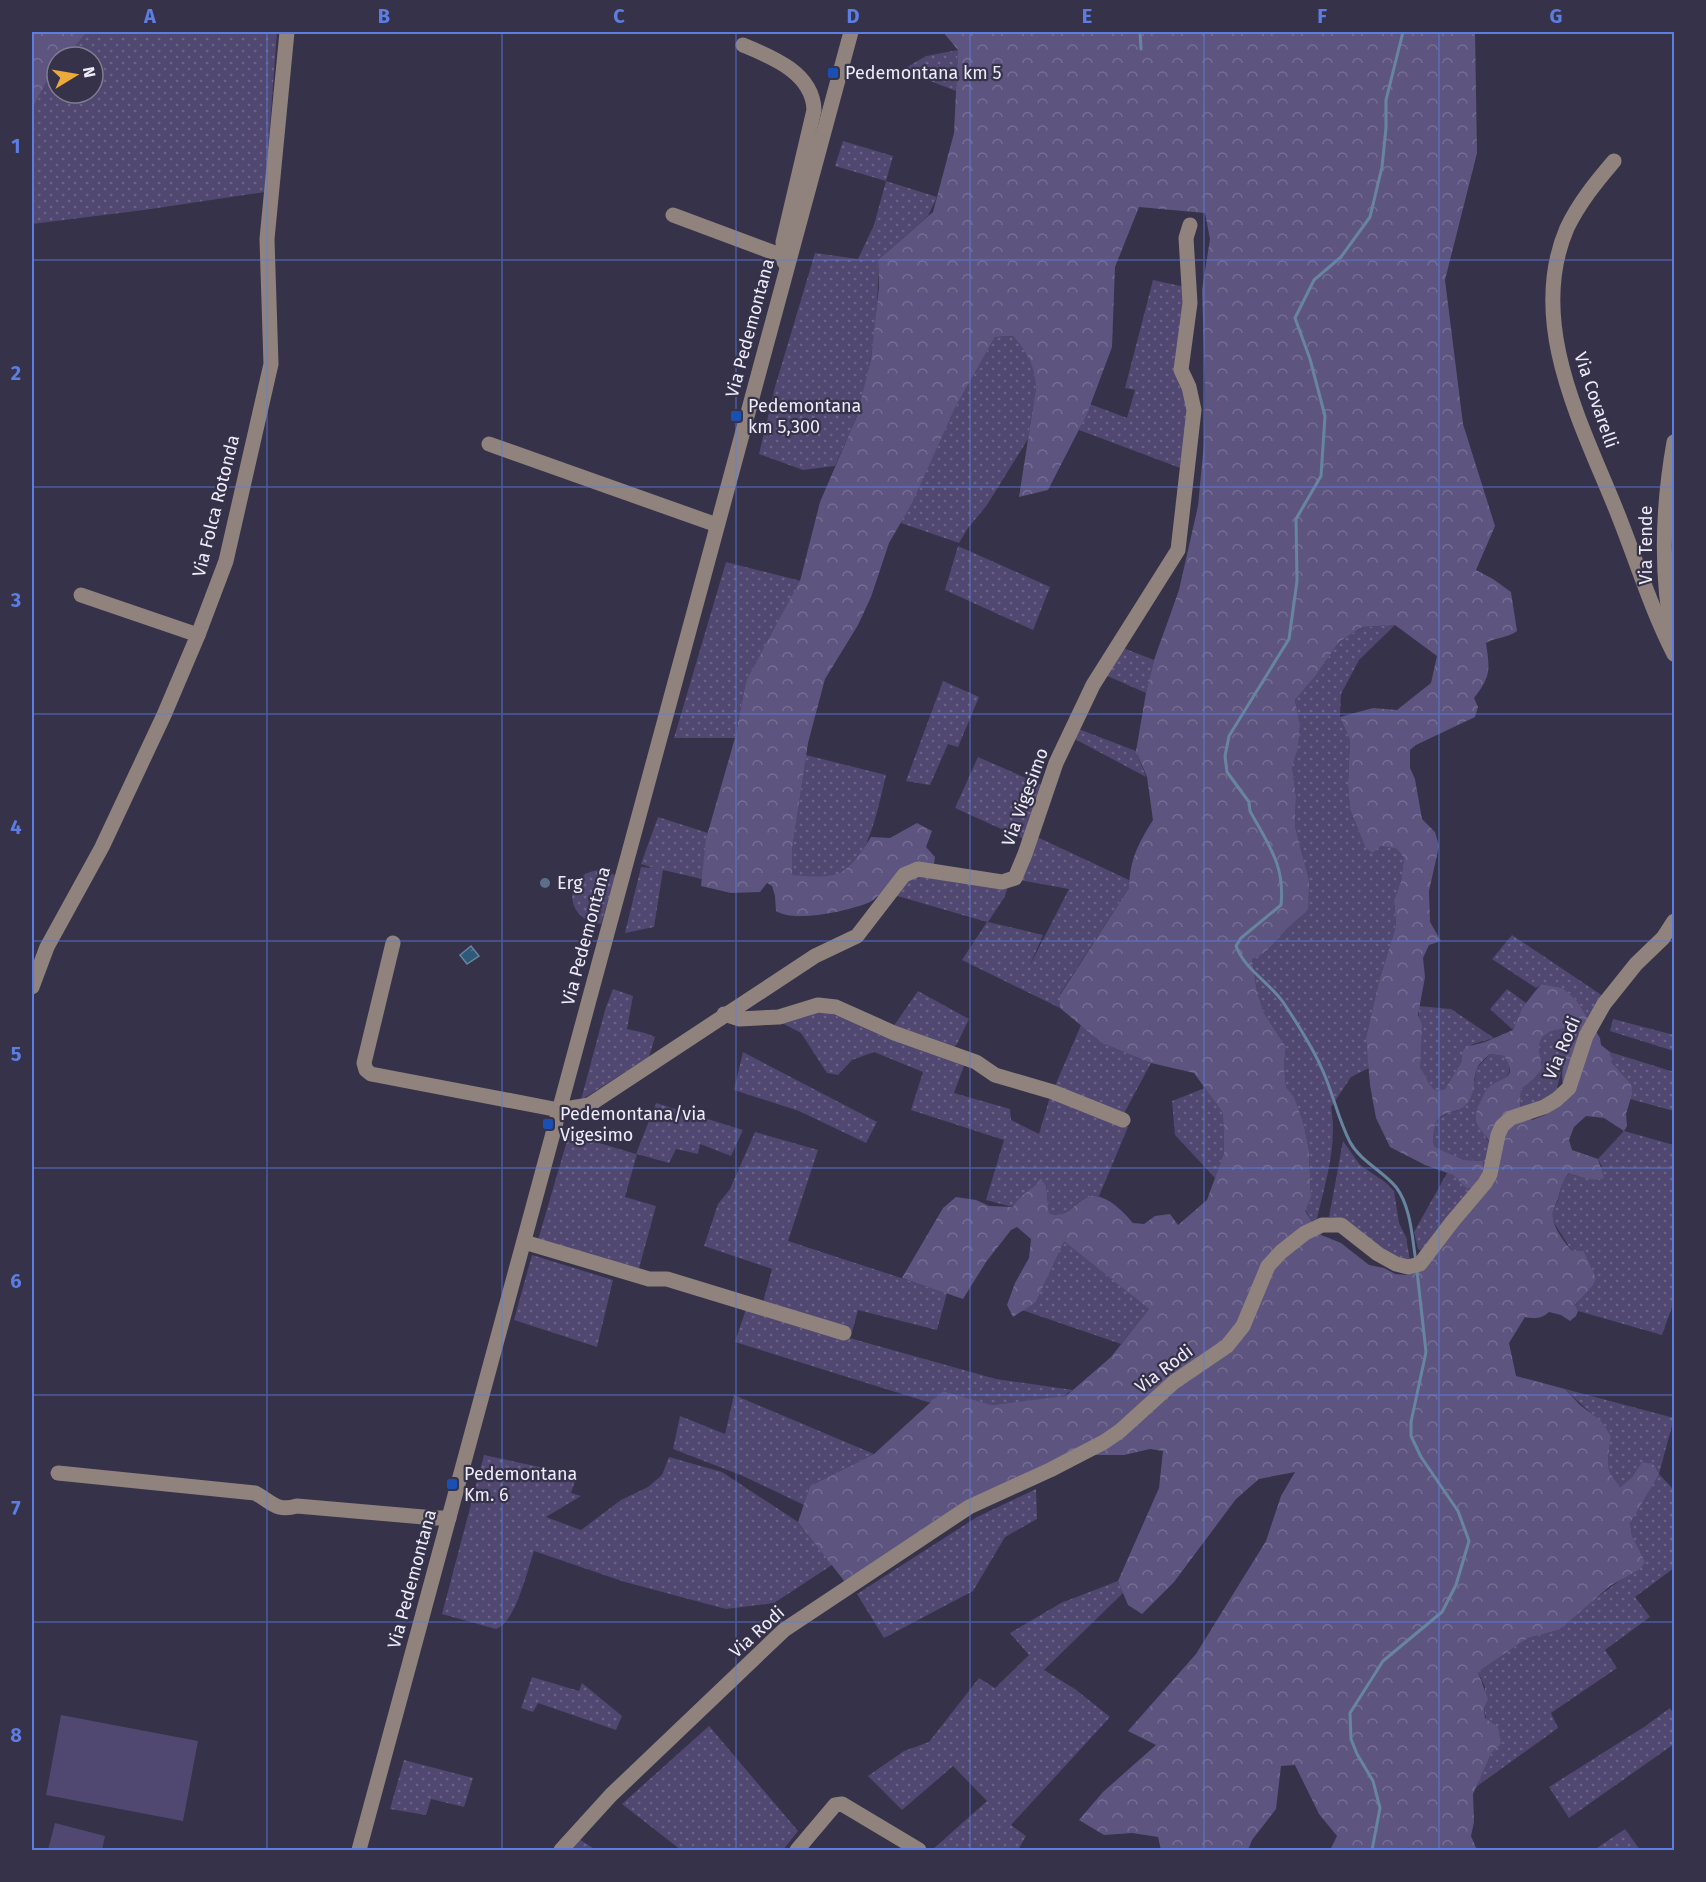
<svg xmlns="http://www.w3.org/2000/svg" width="1706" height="1882" font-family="'Fira Sans',sans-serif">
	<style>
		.grass { fill: url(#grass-dots) }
		.forest { fill: url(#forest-crowns); fill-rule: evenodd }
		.pitch { fill: #504870 }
		.water { fill: url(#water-ripples); stroke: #68859f; stroke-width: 1.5 }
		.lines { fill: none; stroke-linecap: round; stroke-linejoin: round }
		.stream { stroke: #68859f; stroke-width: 3 }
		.minor { stroke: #90837d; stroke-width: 15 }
		.grid { fill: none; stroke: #5c7de2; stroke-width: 1.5; stroke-opacity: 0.55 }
		.transit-dot { fill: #1a4fb4; stroke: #363249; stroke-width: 2 }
		.service-dot { fill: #5c6f8a; stroke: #363249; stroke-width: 2 }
		.labels { text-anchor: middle; stroke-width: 4.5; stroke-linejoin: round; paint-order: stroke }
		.poi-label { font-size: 18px; fill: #eeecfa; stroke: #363249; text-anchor: start }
		.street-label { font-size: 18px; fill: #eeecfa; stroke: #363249 }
		.neatline { fill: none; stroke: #5c7de2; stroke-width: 2 }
		.grid-label { font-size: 20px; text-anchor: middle; font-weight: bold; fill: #5c7de2 }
	</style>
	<defs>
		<pattern id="grass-dots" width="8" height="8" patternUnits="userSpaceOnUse" patternTransform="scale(1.5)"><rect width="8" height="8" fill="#504870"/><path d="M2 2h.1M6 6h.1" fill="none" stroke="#6a6385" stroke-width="1.8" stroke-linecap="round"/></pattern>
		<pattern id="forest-crowns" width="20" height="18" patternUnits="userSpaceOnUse" patternTransform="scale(1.5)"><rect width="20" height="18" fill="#5d5580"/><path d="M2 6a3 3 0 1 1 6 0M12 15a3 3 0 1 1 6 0" fill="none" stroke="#756e93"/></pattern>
		<pattern id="water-ripples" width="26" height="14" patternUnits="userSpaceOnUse" patternTransform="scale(1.5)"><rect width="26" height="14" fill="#2f5978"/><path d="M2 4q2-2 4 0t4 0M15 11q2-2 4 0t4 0" fill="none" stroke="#4d718c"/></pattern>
	</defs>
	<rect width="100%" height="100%" fill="#363249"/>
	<!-- grass -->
	<g class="grass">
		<polygon points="87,32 277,32 265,192 144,210 32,224 32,109 47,81 57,68 57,93 93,93 93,57 66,57"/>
		<polygon points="958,50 956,91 902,70 926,56"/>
		<path d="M843 141 893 156 886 181 937 197 928 216 878 260C879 311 873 365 857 415 851 432 842 449 835 466L803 470 759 454 775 387 815 253 858 259 874 225 886 181 835 166Z"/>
		<polygon points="1153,280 1185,287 1188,410 1183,469 1079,430 1090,404 1127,418 1135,390 1125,388"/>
		<polygon points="1013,336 1027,352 1034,370 1036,388 1028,439 987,505 968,528 959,543 901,523 955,408 995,337"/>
		<polygon points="958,546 1050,587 1033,630 945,590"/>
		<polygon points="726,562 801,581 746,681 735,738 674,738"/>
		<path d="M1395 625 1359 660 1341 694 1340 717 1350 740 1348 784 1350 809 1365 847 1381 846 1397 849 1404 858 1401 881 1394 900 1396 926 1379 981 1366 1038 1369 1068 1351 1077 1331 1107C1338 1145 1325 1183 1317 1219L1312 1221 1305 1210 1311 1197 1309 1151 1304 1125 1294 1098 1286 1087 1284 1065 1286 1047 1264 1013 1257 992 1252 958C1269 954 1274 942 1286 930 1292 923 1301 916 1308 910L1303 857 1295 826 1296 796 1292 766 1298 749 1300 725 1295 700 1314 678 1339 642 1362 627Z"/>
		<polygon points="1123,648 1154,660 1146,693 1103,674"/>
		<polygon points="943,681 979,697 958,747 948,744 930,785 906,781"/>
		<polygon points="1076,728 1136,751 1146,777 1073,738"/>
		<path d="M806 755 886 775C879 803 869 864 839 875 825 880 806 876 792 875V850Z"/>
		<polygon points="978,757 1044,786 1026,840 955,808"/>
		<polygon points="658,817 708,833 702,879 663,870 654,927 625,933 641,867 654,868 641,864"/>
		<polygon points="1035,836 1129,880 1129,888 1060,994 1060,1008 962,960 987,922 894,895 904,883 922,874 1008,887 1004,898 988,922 1043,935 1029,967 1069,889 1019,880"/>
		<path d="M599 870 616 875 601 924C564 921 562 874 599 870Z"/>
		<polygon points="1512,935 1603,996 1588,1019 1577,1001 1563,988 1541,984 1536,988 1492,959"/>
		<polygon points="613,989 633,996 627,1029 645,1033 655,1037 649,1057 581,1100 605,1010"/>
		<polygon points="1507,989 1526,1003 1522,1008 1513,1030 1490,1009"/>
		<polygon points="918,991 969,1019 957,1044 953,1048 893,1027"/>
		<path d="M1419 1006 1451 1009 1494 1038 1473 1044 1462 1052V1061L1445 1089 1437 1091C1425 1082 1429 1079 1420 1069Z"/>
		<path d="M811 1012 830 1013 880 1035 965 1063 954 1093 1010 1109 1011 1120 1039 1134 1050 1097 1128 1127 1099 1196C1096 1196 1092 1196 1089 1197 1073 1201 1068 1221 1049 1213L1046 1186 1041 1180C1032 1191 1021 1195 1013 1207L986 1200 1004 1140 911 1110 923 1072 874 1052 852 1060 838 1075 827 1073 801 1033 780 1022Z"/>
		<polygon points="1613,1019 1674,1035 1674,1051 1610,1031"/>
		<polygon points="1081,1025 1102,1043 1151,1063 1122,1117 1055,1086"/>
		<path d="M1575 1028 1580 1034 1563 1064 1557 1088 1548 1099 1520 1108 1521 1089 1534 1079 1542 1068C1542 1062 1539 1054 1539 1048 1540 1029 1562 1028 1575 1028Z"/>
		<polygon points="743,1052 877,1122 866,1143 799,1111 734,1090"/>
		<polygon points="1610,1052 1674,1072 1674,1111 1630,1099 1631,1084 1612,1063"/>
		<path d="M1490 1054 1504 1056C1516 1075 1506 1079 1489 1087L1485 1136 1490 1144 1484 1169 1483 1161 1464 1160 1435 1147C1427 1128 1438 1113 1457 1111L1475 1080 1476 1069Z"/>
		<polygon points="1205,1088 1223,1113 1224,1153 1215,1178 1175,1135 1172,1101"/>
		<polygon points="656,1103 743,1130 731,1156 700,1144 698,1154 676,1149 669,1163 637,1154 625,1197 656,1206 638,1272 538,1240 569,1134 636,1154"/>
		<polygon points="1624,1131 1674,1145 1674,1307 1672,1307 1662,1335 1578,1311 1575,1306 1596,1278 1584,1251 1572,1251 1552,1220 1553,1209 1558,1201 1562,1181 1570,1173 1577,1176 1602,1167 1598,1159"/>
		<polygon points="755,1132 818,1150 788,1241 947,1293 937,1330 858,1310 852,1332 762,1306 772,1269 704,1246 718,1204 730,1189"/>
		<path d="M1343 1141 1360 1165 1385 1182 1394 1191 1399 1223 1406 1237 1410 1260C1401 1259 1391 1256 1383 1252 1362 1240 1355 1218 1329 1217Z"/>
		<polygon points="1447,1173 1453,1175 1467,1189 1475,1187 1423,1252 1418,1249 1414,1232"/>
		<polygon points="1064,1240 1149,1309 1121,1344 1022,1310 1036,1302"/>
		<polygon points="532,1255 613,1280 597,1347 514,1320"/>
		<polygon points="746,1309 996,1379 1073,1390 1061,1397 992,1405 943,1391 931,1403 735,1342"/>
		<path d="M1565 1389 1674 1418 1659 1474 1674 1490V1568L1635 1597 1650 1617 1605 1650 1617 1668 1551 1713 1558 1728 1476 1787 1492 1752 1484 1708 1485 1687 1478 1672 1528 1638 1559 1630 1592 1601 1644 1563 1632 1536 1630 1523 1640 1503 1642 1462 1632 1477 1620 1489 1609 1471 1608 1458 1611 1436C1599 1417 1581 1406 1565 1389Z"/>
		<polygon points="734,1395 874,1454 810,1486 804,1505 743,1476 673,1449 680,1416 725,1434"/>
		<path d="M484 1455 577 1475 571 1493 581 1496 546 1517 581 1530 621 1500 648 1487 662 1475 669 1457 722 1472 798 1522 832 1565 774 1603 726 1609 625 1582 534 1551C527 1571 516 1622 496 1629L442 1614Z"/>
		<polygon points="1036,1489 1037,1519 1005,1537 973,1591 884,1638 857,1594 977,1517"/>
		<polygon points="1118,1581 1123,1593 1044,1670 1075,1689 1110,1717 1011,1825 1026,1836 1018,1850 932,1850 987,1801 953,1766 902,1810 868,1776 904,1751 929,1742 979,1678 995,1688 1029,1655 1010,1633 1061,1603"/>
		<polygon points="532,1677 579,1691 582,1683 622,1716 616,1730 538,1703 533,1712 521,1708"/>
		<polygon points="1670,1708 1674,1715 1674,1744 1569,1818 1549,1787 1644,1727"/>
		<polygon points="709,1726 798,1831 783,1850 681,1850 622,1804"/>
		<polygon points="404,1760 473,1778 464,1807 431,1799 426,1815 390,1809"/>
		<polygon points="1625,1829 1640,1850 1594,1850"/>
		<polygon points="579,1839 596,1850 569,1850"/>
	</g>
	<!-- forest -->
	<g class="forest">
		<polygon points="32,32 87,32 66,57 57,57 57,68 47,81 32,109"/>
		<path d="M943 32H1475L1477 153 1445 280 1463 424 1495 526 1476 570 1493 579 1511 592 1517 631C1508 638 1496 637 1486 643 1490 670 1491 676 1474 698L1478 707 1475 717 1416 745 1410 750V768L1415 779 1422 819 1435 832 1439 846 1429 891 1430 922 1441 941 1429 945 1423 958 1425 977 1418 1015 1422 1025 1420 1068C1429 1079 1425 1082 1437 1091L1445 1089 1462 1061V1052L1466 1047 1485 1042 1513 1030 1522 1008 1541 984 1563 988 1577 1001 1600 1038 1601 1045 1610 1052 1612 1063 1631 1084 1632 1094 1626 1114 1627 1126 1624 1131 1604 1118 1586 1116 1574 1127 1569 1140 1572 1150 1598 1159 1604 1178C1592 1182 1581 1177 1569 1173 1561 1182 1561 1188 1558 1199 1557 1202 1555 1205 1554 1208 1548 1222 1563 1240 1572 1251H1584L1596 1278 1593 1285 1575 1305 1578 1311 1576 1316 1570 1321 1561 1315 1549 1312C1541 1319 1535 1319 1525 1317L1509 1343 1516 1376 1565 1389 1580 1405 1601 1421 1611 1436 1608 1458 1609 1471 1620 1488 1632 1477 1642 1462 1653 1464 1659 1474 1630 1523 1632 1536 1645 1562 1640 1569 1610 1586 1559 1630 1528 1638 1478 1672 1488 1699 1484 1708 1485 1718 1498 1727 1501 1744 1492 1752 1473 1794 1474 1822 1471 1836 1477 1850H1330L1337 1836 1319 1814 1295 1765 1281 1766 1276 1809 1252 1840 1248 1850H1161L1158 1837 1132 1833 1104 1835 1079 1820 1103 1792 1156 1745 1128 1731 1196 1654 1266 1541 1281 1496 1295 1472 1259 1479 1236 1499 1174 1582 1142 1614 1128 1605 1118 1581 1159 1488 1163 1451 1150 1449 1124 1455H1080L997 1493 849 1587 798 1522 810 1486 874 1454 943 1391 992 1405 1066 1396 1111 1357 1149 1309 1064 1241 1036 1302 1013 1317 1007 1305 1015 1283 1029 1258 1031 1239 1017 1227 1011 1230 986 1262 963 1299 902 1278 943 1208 956 1197 976 1200 989 1206 1013 1207C1019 1195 1033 1190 1041 1179L1046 1186 1049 1213C1066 1220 1072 1205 1086 1198 1102 1189 1124 1212 1133 1223L1144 1224 1155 1216 1170 1214 1178 1225 1207 1200 1224 1153 1223 1113 1194 1073 1151 1063 1102 1043 1060 1008V995L1129 888C1130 859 1138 844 1153 820L1147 777 1136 751 1146 693 1154 660 1179 590 1198 506 1204 443 1205 385 1202 290 1210 239 1205 213 1139 207 1115 267 1112 347 1087 414 1048 490 1019 497 1036 388C1034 364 1029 354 1013 336L995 337 955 408 911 505 889 543 871 597 858 625 825 679 808 743 792 850V875C840 879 845 878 871 837L890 838 917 823 932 831 926 847 935 857 934 864C918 873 901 881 885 891 880 894 875 899 870 902 849 911 795 923 776 911L775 896 772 886 767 883 760 892 731 893 701 886 706 839 735 738 746 681 800 581 820 502 857 416 871 359 879 287 878 260 933 212 954 133 958 50ZM1395 625 1437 656 1431 683 1397 710 1373 708 1340 717 1350 740 1348 784 1350 809 1365 847 1372 853 1381 846 1397 849 1404 858 1401 881 1394 900 1396 926 1379 981 1366 1038 1370 1085 1376 1118 1390 1147 1425 1165 1453 1175 1467 1189 1475 1187 1484 1169 1483 1161 1464 1160 1435 1147C1432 1140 1433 1137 1434 1129 1440 1105 1458 1118 1469 1101 1475 1091 1473 1078 1477 1068 1480 1062 1486 1058 1490 1054L1504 1056C1518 1079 1505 1076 1490 1086 1485 1090 1477 1108 1476 1115 1474 1127 1486 1133 1490 1143 1494 1155 1491 1173 1491 1185L1421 1270 1407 1275 1395 1274 1384 1268 1369 1265 1341 1243 1321 1235 1305 1211 1311 1197 1309 1151 1304 1125 1294 1097 1286 1087 1284 1065 1286 1047 1264 1013 1257 992 1252 959C1269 953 1274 942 1286 930 1292 923 1301 917 1308 910L1309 881 1295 826 1296 796 1292 766 1298 749 1300 725 1295 700 1314 678 1339 642 1362 627ZM1575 1028 1580 1034C1560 1060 1560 1071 1565 1102L1545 1115 1532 1120 1520 1108 1521 1089 1534 1079 1542 1068C1542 1062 1539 1054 1539 1048 1540 1029 1562 1028 1575 1028Z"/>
	</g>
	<!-- pitch -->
	<g class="pitch">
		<polygon points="61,1715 198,1741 183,1821 46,1795"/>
		<polygon points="55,1823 105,1836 102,1850 48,1850"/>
	</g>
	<!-- water -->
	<polygon class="water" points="471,946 479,956 467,964 460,955"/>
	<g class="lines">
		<!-- stream -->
		<g class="stream">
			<polyline points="1140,32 1141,49"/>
			<path d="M1403 32 1386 100V128L1382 167 1370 217 1341 257 1314 280 1295 318 1310 359 1325 416 1321 476 1296 519 1297 581 1289 639 1229 736 1225 756 1227 772 1249 802 1250 811C1269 846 1285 865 1281 905L1241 938 1236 946C1245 970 1269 982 1283 1002 1297 1023 1312 1046 1322 1069 1333 1093 1338 1119 1350 1142 1360 1161 1383 1171 1396 1187 1411 1207 1412 1237 1416 1262"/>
			<polyline points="1372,1850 1380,1808 1373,1781 1357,1754 1351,1739 1350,1713 1383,1661 1442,1612 1456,1585 1469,1541 1458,1511 1421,1457 1411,1436 1411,1422 1426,1352 1417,1271"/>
		</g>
		<!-- minor -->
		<g class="minor">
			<path d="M743 45C772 57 813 73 814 110L783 242 784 262"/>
			<path d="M1614 161C1596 182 1579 203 1567 228 1527 321 1580 421 1615 507 1635 556 1650 607 1674 654"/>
			<polyline points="673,215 783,256"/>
			<polyline points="489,444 717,525"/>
			<polyline points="81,595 198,635"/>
			<path d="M1673 639C1660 572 1662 509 1674 442"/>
			<polyline points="393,943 364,1063 366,1070 371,1074 559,1110 589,1105 815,956 857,936 904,875 918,869 1002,882 1015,878 1025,854 1056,763 1093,685 1178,550 1194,410 1189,387 1181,370 1190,303 1186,238 1190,225"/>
			<polyline points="32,987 47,947 102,847 164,715 198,635 226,561 271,364 267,239 287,32"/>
			<polyline points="724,1014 739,1019 779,1017 818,1005 836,1007 894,1033 976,1062 995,1075 1053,1092 1123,1120"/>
			<polyline points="524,1242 649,1279 667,1279 844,1333"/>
			<path d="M58 1473 255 1493C272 1502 276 1512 297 1506L435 1518H449"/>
			<polyline points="359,1850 851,32"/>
			<polyline points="561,1850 611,1795 784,1630 969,1507 1050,1470 1104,1442 1120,1431 1174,1382 1227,1346 1243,1326 1268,1266 1281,1252 1305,1233 1322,1225 1341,1225 1378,1254 1396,1264 1408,1267 1420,1264 1452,1222 1485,1183 1490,1174 1498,1135 1502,1126 1511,1118 1544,1107 1556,1100 1569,1088 1586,1036 1604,1004 1636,964 1663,938 1674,921"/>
			<polyline points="797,1850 835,1805 842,1804 847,1807 919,1850"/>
		</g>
	</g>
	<!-- grid -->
	<path class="grid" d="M267 32V1850M502 32V1850M736 32V1850M970 32V1850M1204 32V1850M1439 32V1850M32 260H1674M32 487H1674M32 714H1674M32 941H1674M32 1168H1674M32 1395H1674M32 1622H1674"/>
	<!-- markers -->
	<g class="transit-dot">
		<rect x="827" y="67" width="12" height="12" rx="3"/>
		<rect x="730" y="410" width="12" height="12" rx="3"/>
		<rect x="542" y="1118" width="12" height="12" rx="3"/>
		<rect x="446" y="1478" width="12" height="12" rx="3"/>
	</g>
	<circle class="service-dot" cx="545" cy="883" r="6"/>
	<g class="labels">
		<!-- poi labels -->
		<g class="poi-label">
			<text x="845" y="79">Pedemontana km 5</text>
			<text x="748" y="412">Pedemontana<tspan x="748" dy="21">km 5,300</tspan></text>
			<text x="557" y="889">Erg</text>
			<text x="560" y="1120">Pedemontana/via<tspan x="560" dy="21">Vigesimo</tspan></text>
			<text x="464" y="1480">Pedemontana<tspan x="464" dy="21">Km. 6</tspan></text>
		</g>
		<!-- street labels -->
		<g class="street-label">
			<text transform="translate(750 328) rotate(-75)" y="6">Via Pedemontana</text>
			<text transform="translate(1596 400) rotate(71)" y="6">Via Covarelli</text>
			<text transform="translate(216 506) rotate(-76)" y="6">Via Folca Rotonda</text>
			<text transform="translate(1646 545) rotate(-90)" y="6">Via Tende</text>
			<text transform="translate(1025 797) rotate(-70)" y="6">Via Vigesimo</text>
			<text transform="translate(586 936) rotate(-75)" y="6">Via Pedemontana</text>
			<text transform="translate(1562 1048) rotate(-67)" y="6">Via Rodi</text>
			<text transform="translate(1164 1369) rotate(-37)" y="6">Via Rodi</text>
			<text transform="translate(412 1579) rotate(-75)" y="6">Via Pedemontana</text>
			<text transform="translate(757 1632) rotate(-42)" y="6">Via Rodi</text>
		</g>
	</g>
	<!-- border -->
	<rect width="1706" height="1882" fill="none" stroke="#363249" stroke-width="66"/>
	<!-- north arrow -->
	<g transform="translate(75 75) rotate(79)"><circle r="28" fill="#363249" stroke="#807c90" stroke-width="1.5"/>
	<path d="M0-4.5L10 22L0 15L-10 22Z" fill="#ebaa39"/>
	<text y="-9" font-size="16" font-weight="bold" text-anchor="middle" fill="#eeecfa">N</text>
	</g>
	<rect x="33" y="33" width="1640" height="1816" class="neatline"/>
	<g class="grid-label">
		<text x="150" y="23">A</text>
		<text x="384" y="23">B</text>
		<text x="619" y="23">C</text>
		<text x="853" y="23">D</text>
		<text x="1087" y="23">E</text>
		<text x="1322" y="23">F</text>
		<text x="1556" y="23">G</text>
		<text x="16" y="153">1</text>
		<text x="16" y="380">2</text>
		<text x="16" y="607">3</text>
		<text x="16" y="834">4</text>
		<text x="16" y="1061">5</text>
		<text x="16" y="1288">6</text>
		<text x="16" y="1515">7</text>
		<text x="16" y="1742">8</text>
	</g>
</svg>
